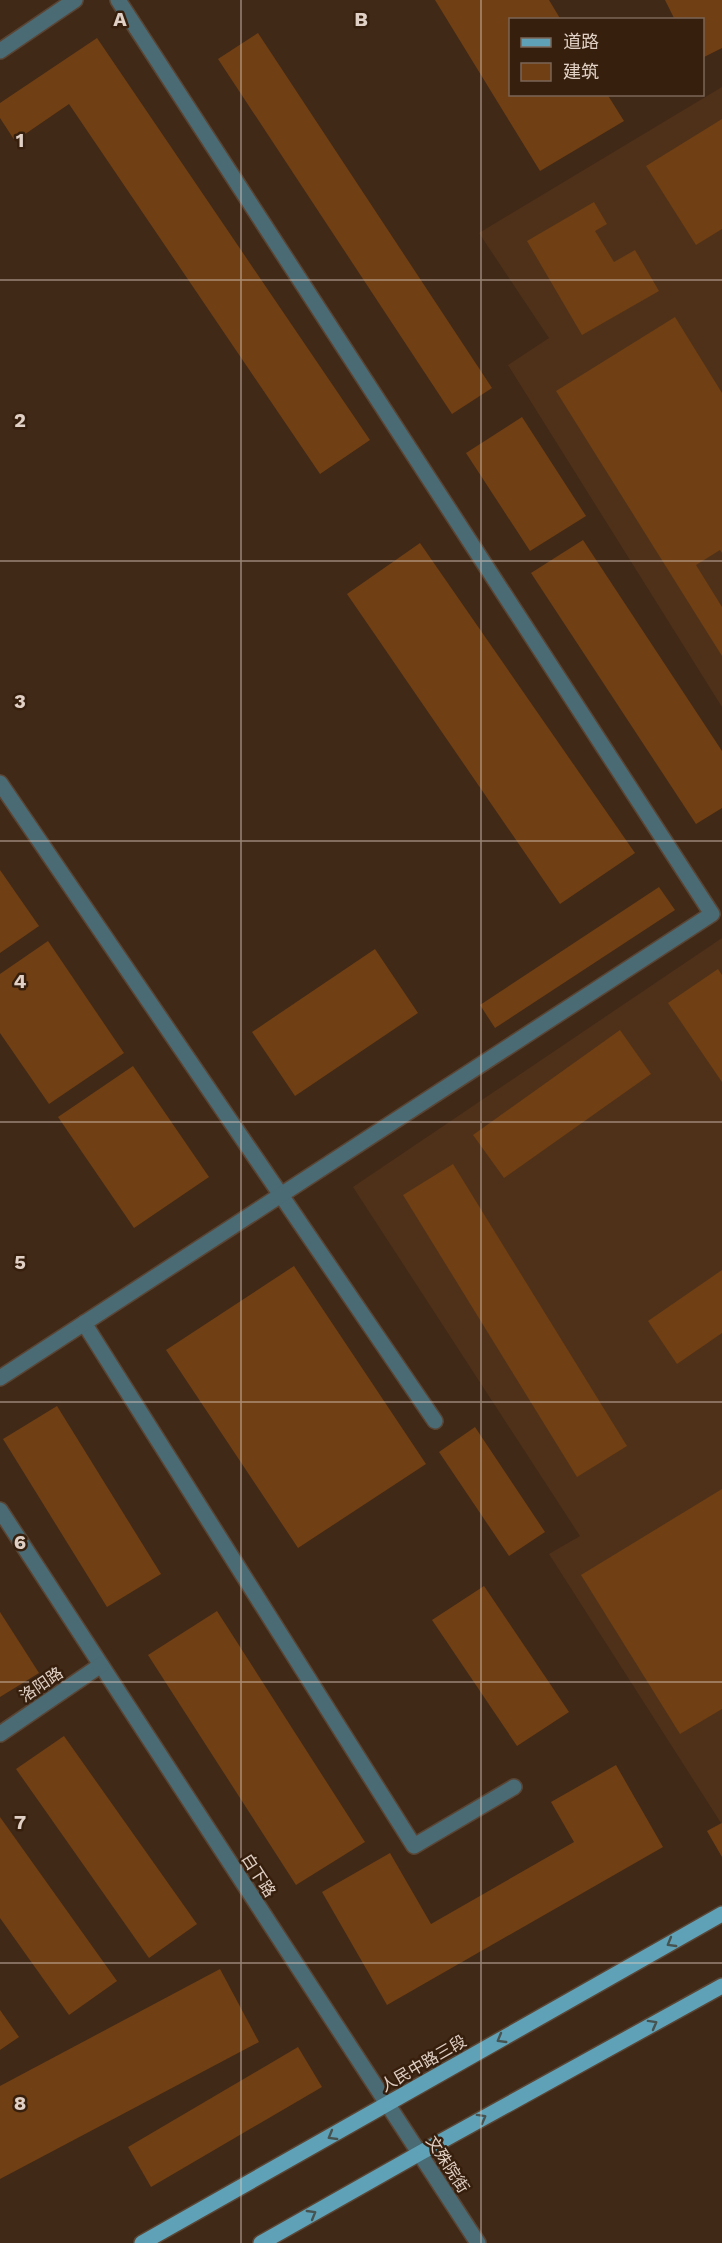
<svg xmlns="http://www.w3.org/2000/svg" width="722" height="2243" font-family="'Work Sans','Noto Sans SC',sans-serif">
	<style>
		.built { fill: #4f3119 }
		.building { fill: #703f13 }
		.lines { fill: none; stroke-linecap: round; stroke-linejoin: round }
		.minor-casing { stroke: #5a4433; stroke-width: 18 }
		.major-casing { stroke: #5a4433; stroke-width: 18 }
		.minor { stroke: #4a6a74; stroke-width: 15 }
		.major { stroke: #5fa2b7; stroke-width: 15 }
		.oneway { stroke: #475351 }
		.grid { fill: none; stroke: #e0d0c5; stroke-width: 1.5; stroke-opacity: 0.55 }
		.labels { text-anchor: middle; stroke-width: 5; stroke-linejoin: round; paint-order: stroke }
		.street-label { font-size: 16px; fill: #e0d0c5; stroke: #371f0d }
		.grid-label { font-size: 20px; text-anchor: middle; font-weight: bold; fill: #e0d0c5; stroke: #371f0d; stroke-width: 5; stroke-linejoin: round; paint-order: stroke }
	</style>
	<rect width="100%" height="100%" fill="#412917"/>
	<!-- built -->
	<g class="built">
		<polygon points="722,87 722,707 508,365 549,338 479,233"/>
		<polygon points="722,938 722,1857 707,1831 721,1823 549,1554 580,1536 353,1187"/>
	</g>
	<!-- building -->
	<g class="building">
		<polygon points="435,0 549,0 561,20 510,20 510,94 607,94 624,121 540,171"/>
		<polygon points="665,0 722,0 722,48 702,58 702,20 675,20"/>
		<polygon points="258,33 492,388 452,414 218,59"/>
		<polygon points="97,38 370,440 320,474 69,104 15,141 0,118 0,103"/>
		<polygon points="722,119 722,229 696,245 646,166"/>
		<polygon points="594,202 607,224 595,231 614,262 635,250 659,291 582,335 527,241"/>
		<polygon points="675,317 722,393 722,553 720,550 696,565 722,607 722,656 556,391"/>
		<polygon points="522,417 586,516 530,551 466,453"/>
		<polygon points="583,540 722,751 722,808 696,824 531,573"/>
		<polygon points="420,543 635,853 560,904 347,594"/>
		<polygon points="0,870 39,926 0,953"/>
		<polygon points="659,887 675,910 495,1028 480,1005"/>
		<polygon points="48,941 124,1053 49,1104 0,1033 0,974"/>
		<polygon points="375,949 418,1013 295,1096 252,1032"/>
		<polygon points="718,969 722,975 722,1082 668,1003"/>
		<polygon points="620,1030 651,1074 504,1178 473,1135"/>
		<polygon points="133,1066 209,1177 134,1228 58,1117"/>
		<polygon points="453,1164 627,1446 577,1477 403,1195"/>
		<polygon points="294,1266 426,1464 298,1548 166,1350"/>
		<polygon points="722,1270 722,1333 677,1364 648,1321"/>
		<polygon points="57,1406 161,1574 107,1607 3,1439"/>
		<polygon points="475,1427 545,1532 509,1556 439,1452"/>
		<polygon points="722,1489 722,1709 680,1734 581,1575"/>
		<polygon points="484,1586 569,1712 517,1746 432,1620"/>
		<polygon points="217,1611 365,1842 296,1885 148,1655"/>
		<polygon points="0,1612 39,1673 0,1697"/>
		<polygon points="64,1736 197,1924 149,1958 16,1769"/>
		<polygon points="616,1765 663,1847 387,2005 322,1892 390,1853 431,1924 574,1842 551,1802"/>
		<polygon points="0,1817 117,1981 69,2015 0,1918"/>
		<polygon points="722,1823 722,1857 707,1831"/>
		<polygon points="220,1969 259,2042 0,2179 0,2086"/>
		<polygon points="0,2010 19,2037 0,2050"/>
		<polygon points="298,2047 322,2087 151,2187 128,2147"/>
	</g>
	<g class="lines">
		<defs>
			<g id="minor">
				<polyline points="0,51 75,0"/>
				<polyline points="0,783 435,1421"/>
				<polyline points="84,1323 414,1846 514,1787"/>
				<polyline points="0,1378 712,914 118,0"/>
				<polyline points="0,1510 478,2243"/>
				<polyline points="0,1734 101,1665"/>
			</g>
			<g id="major">
				<polyline points="142,2243 722,1914"/>
				<polyline points="261,2243 420,2153 722,1986"/>
			</g>
		</defs>
		<!-- minor casing -->
		<use href="#minor" class="minor-casing"/>
		<!-- major casing -->
		<use href="#major" class="major-casing"/>
		<!-- minor -->
		<use href="#minor" class="minor"/>
		<!-- major -->
		<use href="#major" class="major"/>
	</g>
	<!-- one-way arrows -->
	<defs><path id="oneway-chevron" d="M-2-3.5L2.5 0L-2 3.5" fill="none" stroke-width="1.6" stroke-linecap="round" stroke-linejoin="round" transform="scale(1.5)"/></defs>
	<g class="oneway">
		<use href="#oneway-chevron" transform="translate(671 1943) rotate(150)"/>
		<use href="#oneway-chevron" transform="translate(653 2024) rotate(-29)"/>
		<use href="#oneway-chevron" transform="translate(501 2039) rotate(150)"/>
		<use href="#oneway-chevron" transform="translate(482 2118) rotate(-29)"/>
		<use href="#oneway-chevron" transform="translate(332 2136) rotate(150)"/>
		<use href="#oneway-chevron" transform="translate(312 2214) rotate(-30)"/>
	</g>
	<!-- grid -->
	<path class="grid" d="M241 0V2243M481 0V2243M0 280H722M0 561H722M0 841H722M0 1122H722M0 1402H722M0 1682H722M0 1963H722"/>
	<g class="labels">
		<!-- street labels -->
		<g class="street-label">
			<text transform="translate(41 1684) rotate(-34)" y="6">洛阳路</text>
			<text transform="translate(259 1875) rotate(57)" y="6">白下路</text>
			<text transform="translate(423 2063) rotate(-30)" y="6">人民中路三段</text>
			<text transform="translate(448 2164) rotate(57)" y="6">文殊院街</text>
		</g>
	</g>
	<g class="grid-label">
		<text x="120" y="26">A</text>
		<text x="361" y="26">B</text>
		<text x="20" y="147">1</text>
		<text x="20" y="427">2</text>
		<text x="20" y="708">3</text>
		<text x="20" y="988">4</text>
		<text x="20" y="1269">5</text>
		<text x="20" y="1549">6</text>
		<text x="20" y="1829">7</text>
		<text x="20" y="2110">8</text>
	</g>
	<!-- legend -->
	<rect x="509" y="18" width="195" height="78" fill="#371f0d" stroke="#7b6657" stroke-width="1.5"/>
	<rect x="521" y="38" width="30" height="9" fill="#5fa2b7" stroke="#7b6657" stroke-width="1.5"/>
	<text x="563" y="48" font-size="18" fill="#e0d0c5">道路</text>
	<rect x="521" y="63" width="30" height="18" fill="#703f13" stroke="#7b6657" stroke-width="1.5"/>
	<text x="563" y="78" font-size="18" fill="#e0d0c5">建筑</text>
</svg>
